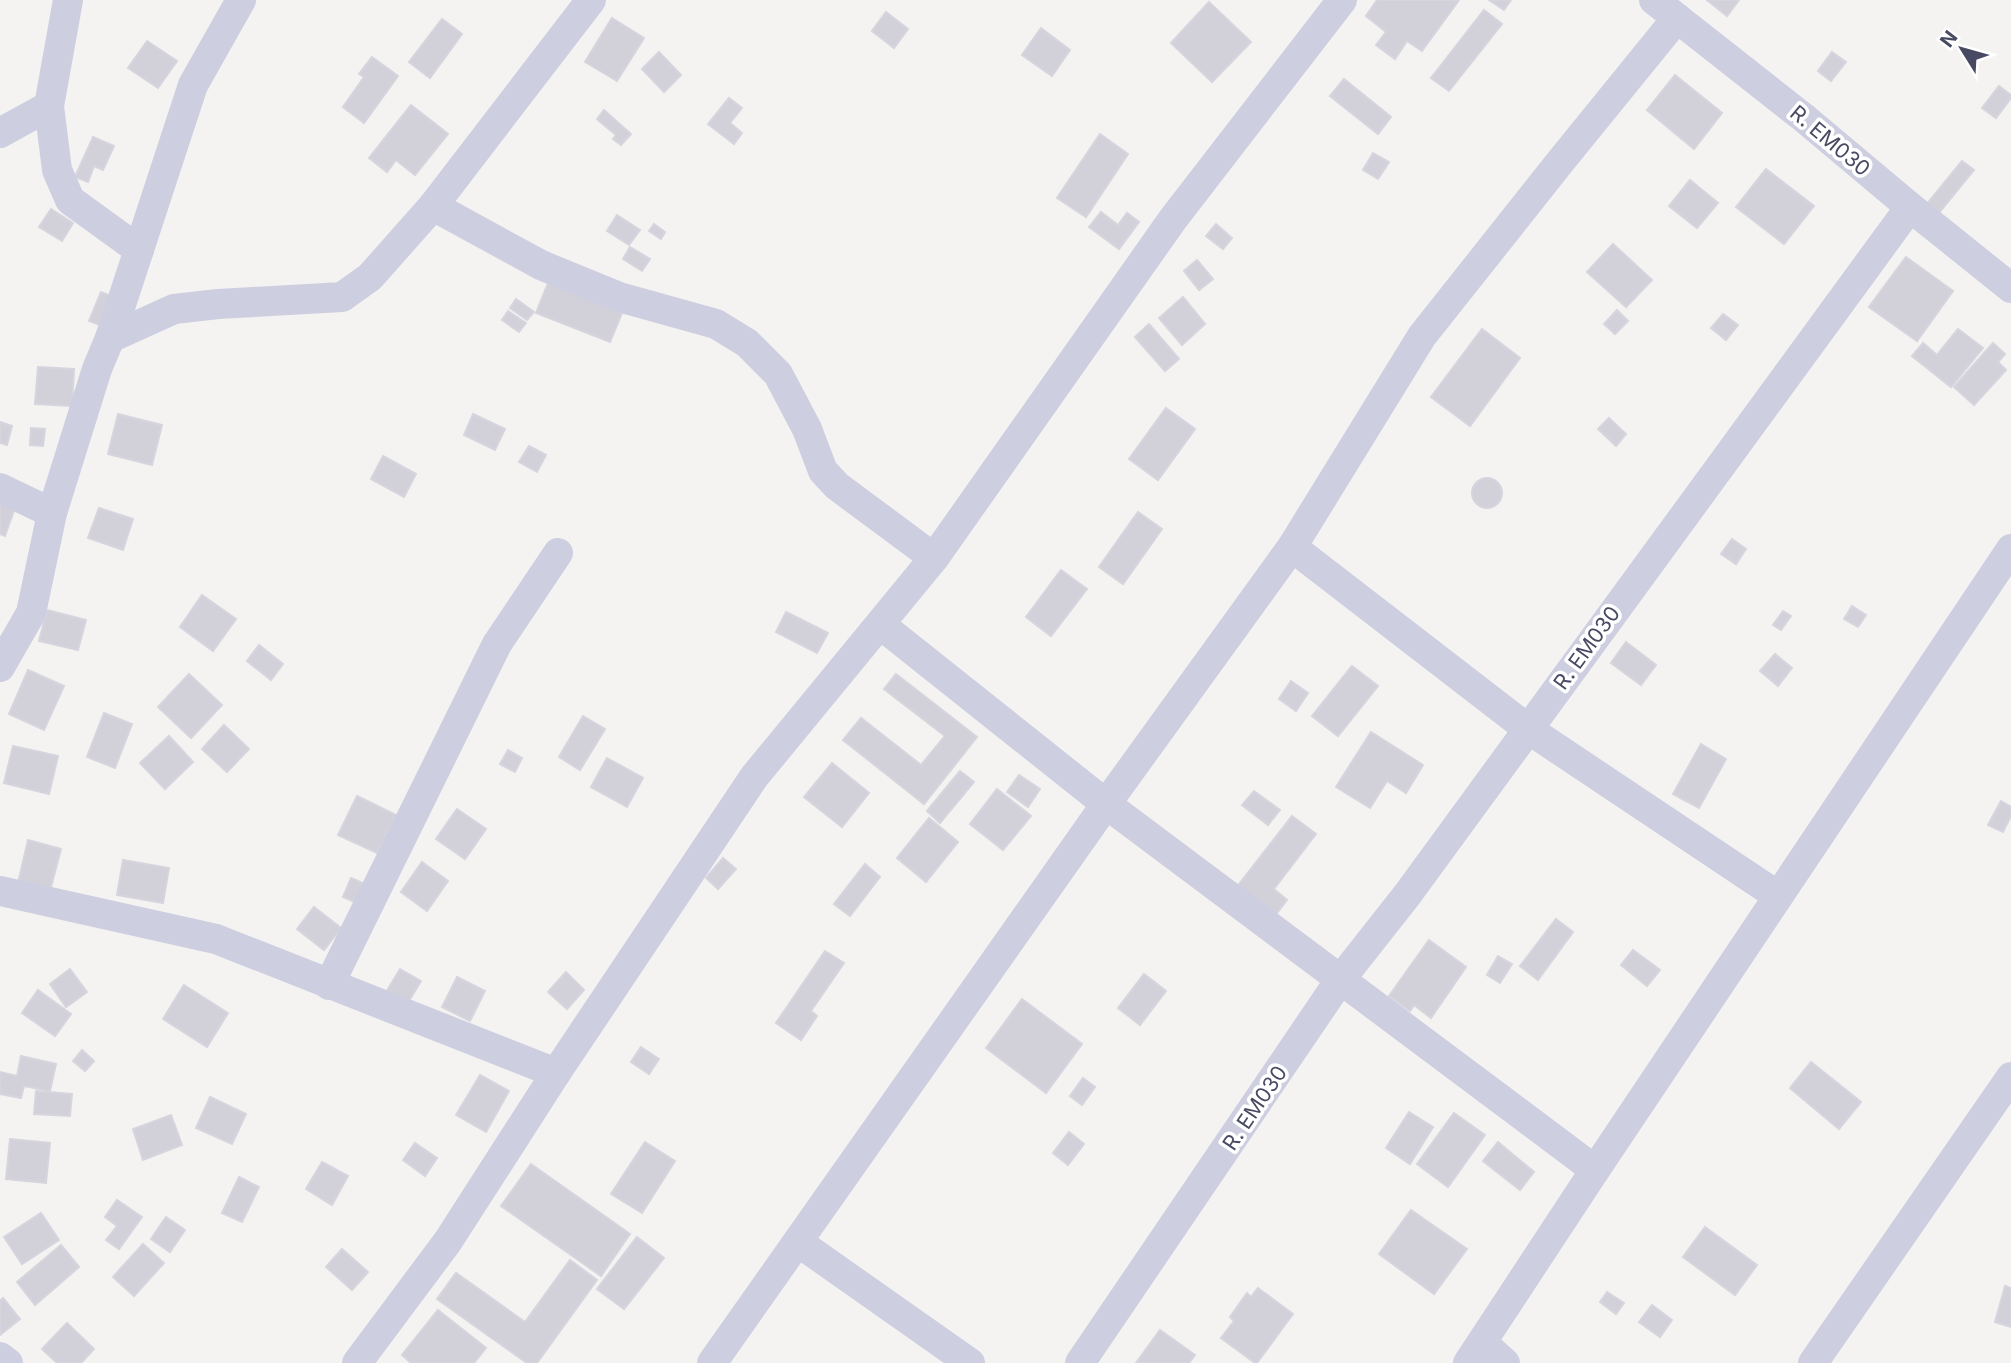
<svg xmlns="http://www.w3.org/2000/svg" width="2011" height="1363" font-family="Inter,sans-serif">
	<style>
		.building { fill: #d2d1da; stroke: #d6d5de; stroke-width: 2 }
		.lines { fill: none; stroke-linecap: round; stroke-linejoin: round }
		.minor { stroke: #cdcfe0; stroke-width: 30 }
		.labels { text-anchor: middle; stroke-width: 7; stroke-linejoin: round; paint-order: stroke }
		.street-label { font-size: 21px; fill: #474a62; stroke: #fff }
	</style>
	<rect width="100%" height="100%" fill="#f4f3f2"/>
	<!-- building -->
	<g class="building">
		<polygon points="1377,0 1459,0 1422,51 1407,41 1395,59 1376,45 1386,32 1366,16"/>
		<polygon points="1489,0 1511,0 1504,10"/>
		<polygon points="1707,0 1739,0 1727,16"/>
		<polygon points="1209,2 1251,42 1212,82 1171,43"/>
		<polygon points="1484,10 1502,24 1449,91 1431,78"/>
		<polygon points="886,12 908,29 894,48 872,31"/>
		<polygon points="612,18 644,38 617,81 585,62"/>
		<polygon points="442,19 462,34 430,78 409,62"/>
		<polygon points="1041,28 1070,50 1052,76 1022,55"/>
		<polygon points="147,41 177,61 158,88 128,68"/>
		<polygon points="659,52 681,75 664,92 642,69"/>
		<polygon points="1832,52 1846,62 1831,81 1818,71"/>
		<polygon points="372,57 398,76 364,123 343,107 364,77 359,74"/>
		<polygon points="1675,75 1722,113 1694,149 1647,110"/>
		<polygon points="1344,79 1391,117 1378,134 1330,96"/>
		<polygon points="1999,86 2011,95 2011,98 1996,118 1982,108"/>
		<polygon points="729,98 742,108 730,123 742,133 734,144 708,124"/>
		<polygon points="411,105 448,134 415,175 396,160 387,172 369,158"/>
		<polygon points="604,110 631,134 621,145 613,139 616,135 597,119"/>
		<polygon points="1100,134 1128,154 1086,217 1057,198"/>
		<polygon points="93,137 114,146 103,170 94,166 88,182 75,177"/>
		<polygon points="1373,153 1389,162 1378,179 1363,170"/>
		<polygon points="1962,161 1974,170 1938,214 1926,205"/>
		<polygon points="1766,169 1814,206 1784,244 1736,207"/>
		<polygon points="1690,180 1718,203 1697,228 1669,206"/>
		<polygon points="51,209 73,223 62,241 39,227"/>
		<polygon points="1101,212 1118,225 1127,213 1139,222 1119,249 1089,227"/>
		<polygon points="617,215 640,230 629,245 607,231"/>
		<polygon points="654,224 665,232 661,239 649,231"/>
		<polygon points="1216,224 1232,238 1223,249 1206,236"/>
		<polygon points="1613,244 1652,280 1626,307 1587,272"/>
		<polygon points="630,247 650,259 642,271 623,259"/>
		<polygon points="1906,257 1953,291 1917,341 1869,307"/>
		<polygon points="1197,260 1213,279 1199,290 1184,271"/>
		<polygon points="548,283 622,313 610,342 536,313"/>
		<polygon points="101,292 117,299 105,327 89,321"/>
		<polygon points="1183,297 1205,324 1182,345 1159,318"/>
		<polygon points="516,299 534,312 527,320 510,308"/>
		<polygon points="1617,310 1628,321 1615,334 1604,324"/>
		<polygon points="508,311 526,323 519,332 502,320"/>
		<polygon points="1723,314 1738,325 1726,340 1711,328"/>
		<polygon points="1149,324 1179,359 1165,371 1135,337"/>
		<polygon points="1482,329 1520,358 1470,426 1431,397"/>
		<polygon points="1958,329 1983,348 1951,387 1912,356 1923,343 1937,355"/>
		<polygon points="1993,343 2005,354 1998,362 2006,370 1974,405 1954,387"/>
		<polygon points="38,367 74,369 72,406 35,404"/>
		<polygon points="1166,408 1195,429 1158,480 1129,459"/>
		<polygon points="118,414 162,425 152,465 108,454"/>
		<polygon points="473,414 505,429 495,450 464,435"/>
		<polygon points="1609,418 1626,434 1616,446 1598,429"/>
		<polygon points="0,422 12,426 7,445 0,443"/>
		<polygon points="31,428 45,429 43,446 30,445"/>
		<polygon points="529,446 546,455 537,472 519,462"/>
		<polygon points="383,456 416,474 404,497 371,479"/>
		<circle cx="1487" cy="493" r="15"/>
		<polygon points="0,496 17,502 5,536 0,534"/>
		<polygon points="99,508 133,519 123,550 88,538"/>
		<polygon points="1138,512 1162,529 1123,584 1099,567"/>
		<polygon points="1732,539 1746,549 1736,564 1721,554"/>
		<polygon points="1061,570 1087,589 1051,636 1026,617"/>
		<polygon points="202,595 236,619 213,651 180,627"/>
		<polygon points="1852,606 1866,615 1858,627 1844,619"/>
		<polygon points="47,610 86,620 78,650 39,641"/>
		<polygon points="1783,611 1791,616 1781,630 1773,625"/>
		<polygon points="786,612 828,633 817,653 776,632"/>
		<polygon points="1626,642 1656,665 1641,685 1611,663"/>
		<polygon points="259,645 283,664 271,680 247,661"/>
		<polygon points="1775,654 1792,668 1778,686 1760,671"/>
		<polygon points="1352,666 1378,686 1338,736 1312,716"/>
		<polygon points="28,670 64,686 44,730 9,714"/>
		<polygon points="189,674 222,705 191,738 158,707"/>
		<polygon points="896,674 977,737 924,804 843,740 861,718 921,765 945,736 884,689"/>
		<polygon points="1291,681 1308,693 1296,711 1279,699"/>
		<polygon points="104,713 132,724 115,768 87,757"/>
		<polygon points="583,716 605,729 580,770 559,757"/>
		<polygon points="224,725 249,749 227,772 202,749"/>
		<polygon points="1371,732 1423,765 1406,793 1387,781 1370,808 1336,787"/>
		<polygon points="169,736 193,762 165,789 140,763"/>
		<polygon points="1701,744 1726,759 1699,808 1673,794"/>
		<polygon points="13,746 58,756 49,794 4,783"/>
		<polygon points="508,750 522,758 515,772 500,764"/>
		<polygon points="607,758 643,778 627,807 591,787"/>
		<polygon points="832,763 869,793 842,827 804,797"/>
		<polygon points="960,771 974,782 940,823 927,811"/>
		<polygon points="1019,775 1040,789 1028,807 1007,792"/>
		<polygon points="997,789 1031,816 1003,850 970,824"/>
		<polygon points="1254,791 1280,810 1268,825 1242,805"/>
		<polygon points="357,796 396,815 377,853 338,835"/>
		<polygon points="2001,801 2011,807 2011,816 2003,832 1988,825"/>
		<polygon points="457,809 486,829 465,859 436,839"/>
		<polygon points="1292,816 1316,834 1274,889 1287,900 1274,917 1236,888"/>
		<polygon points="929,818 958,842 926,882 897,858"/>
		<polygon points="28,840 61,849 50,891 18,883"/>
		<polygon points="723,858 736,869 718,889 706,878"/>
		<polygon points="123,860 169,868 163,903 117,895"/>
		<polygon points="422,862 448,881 427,911 401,892"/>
		<polygon points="865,864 880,877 850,916 834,904"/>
		<polygon points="351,878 367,885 359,904 343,897"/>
		<polygon points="314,907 341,928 324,950 297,929"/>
		<polygon points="1556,919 1573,932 1538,980 1520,966"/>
		<polygon points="1429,940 1466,967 1431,1018 1414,1005 1410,1011 1389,996"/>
		<polygon points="1633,950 1660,970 1647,986 1621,965"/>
		<polygon points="825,951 844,963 811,1011 817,1016 801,1040 776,1023"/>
		<polygon points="1498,956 1512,964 1500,983 1487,975"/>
		<polygon points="70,969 87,992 66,1007 50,984"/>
		<polygon points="400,969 421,981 406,1006 385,994"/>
		<polygon points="566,972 584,990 567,1009 548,992"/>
		<polygon points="1144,974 1166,991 1140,1025 1118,1008"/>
		<polygon points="457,977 485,991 470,1021 442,1007"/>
		<polygon points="184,985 228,1013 207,1047 163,1019"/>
		<polygon points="38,990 71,1014 55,1036 22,1013"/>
		<polygon points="1022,999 1082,1044 1046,1093 986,1048"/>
		<polygon points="641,1047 659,1059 649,1074 631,1062"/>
		<polygon points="82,1050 94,1061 85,1071 73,1061"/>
		<polygon points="21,1056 56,1064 50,1091 24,1086 21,1098 0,1094 0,1072 17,1076"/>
		<polygon points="1811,1062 1861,1102 1839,1129 1790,1088"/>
		<polygon points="480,1075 509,1091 486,1132 456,1115"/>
		<polygon points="1083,1078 1095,1087 1082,1105 1070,1096"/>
		<polygon points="36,1091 72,1094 70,1116 34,1114"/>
		<polygon points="210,1097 246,1114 232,1144 196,1128"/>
		<polygon points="1409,1112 1433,1127 1410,1164 1386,1148"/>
		<polygon points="1454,1113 1485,1135 1448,1187 1417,1164"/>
		<polygon points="171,1115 182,1145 143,1160 133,1129"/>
		<polygon points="1069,1132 1084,1144 1068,1165 1053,1153"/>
		<polygon points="10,1139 50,1143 46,1183 6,1179"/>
		<polygon points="645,1142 675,1161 642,1213 611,1194"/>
		<polygon points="1498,1142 1534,1172 1520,1190 1483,1161"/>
		<polygon points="415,1143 437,1158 425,1176 403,1160"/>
		<polygon points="322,1162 348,1176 332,1205 306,1189"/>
		<polygon points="531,1164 630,1234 601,1276 501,1206"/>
		<polygon points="239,1177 259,1187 242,1222 222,1213"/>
		<polygon points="117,1200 142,1217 119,1249 106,1240 117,1226 105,1217"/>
		<polygon points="1411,1210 1467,1249 1434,1294 1379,1254"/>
		<polygon points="41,1213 59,1240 22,1264 4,1237"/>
		<polygon points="166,1217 185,1230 170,1252 151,1239"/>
		<polygon points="1705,1227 1757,1265 1735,1295 1683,1257"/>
		<polygon points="637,1237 664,1258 624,1309 597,1289"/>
		<polygon points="143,1244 164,1263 134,1296 113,1277"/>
		<polygon points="61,1245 79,1267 35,1305 17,1282"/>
		<polygon points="342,1249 368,1272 352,1290 326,1267"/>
		<polygon points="570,1260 597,1280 537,1363 527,1363 437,1299 456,1273 525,1322"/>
		<polygon points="2005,1286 2011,1288 2011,1327 1995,1322"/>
		<polygon points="1258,1288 1293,1314 1257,1363 1255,1363 1221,1338 1234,1321 1230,1317 1247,1293 1251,1297"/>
		<polygon points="1607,1292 1624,1303 1616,1314 1600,1302"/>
		<polygon points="3,1298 20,1319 0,1335 0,1301"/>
		<polygon points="1652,1305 1672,1320 1660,1337 1639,1322"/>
		<polygon points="438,1310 486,1348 474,1363 411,1363 402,1355"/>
		<polygon points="67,1323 94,1349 81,1363 57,1363 42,1349"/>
		<polygon points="1160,1330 1195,1355 1189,1363 1136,1363"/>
	</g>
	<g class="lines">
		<!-- minor -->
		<g class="minor">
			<polyline points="68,0 49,106 57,170 70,200 139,250"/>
			<polyline points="0,133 49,106"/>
			<polyline points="433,206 591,0"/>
			<polyline points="1910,207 2011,288"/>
			<polyline points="110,338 174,309 218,304 342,297 370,277 433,206 541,265 619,297 716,324 747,343 778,374 807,429 823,471 837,486 934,558"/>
			<polyline points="0,488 52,513"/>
			<polyline points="1292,547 1528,729 1778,896"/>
			<polyline points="881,625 1106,804 1595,1170"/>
			<polyline points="0,667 31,613 52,513 97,369 110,338 193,85 241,0"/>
			<polyline points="0,891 216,939 556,1073"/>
			<polyline points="329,985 497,644 558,553"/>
			<polyline points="798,1242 970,1363"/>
			<polyline points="1483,1343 1505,1363"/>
			<polyline points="0,1357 8,1363"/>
			<polyline points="357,1363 448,1241 556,1073 754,777 934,558 1173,219 1342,0"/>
			<polyline points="712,1363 1106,804 1292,547 1422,336 1560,162 1677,18"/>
			<polyline points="1080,1363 1340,980 1407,895 1910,207 1804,118 1654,0"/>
			<polyline points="1468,1363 1595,1170 2011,549"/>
			<polyline points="1813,1363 2011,1077"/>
		</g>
	</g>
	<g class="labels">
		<!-- street labels -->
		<g class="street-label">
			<text transform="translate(1830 141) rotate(40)" y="7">R. EM030</text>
			<text transform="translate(1587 648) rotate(-54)" y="7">R. EM030</text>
			<text transform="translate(1255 1108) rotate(-56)" y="7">R. EM030</text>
		</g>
	</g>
	<!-- north arrow -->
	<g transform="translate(1962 49) rotate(307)" stroke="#ffffff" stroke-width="5" paint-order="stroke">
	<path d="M0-5L12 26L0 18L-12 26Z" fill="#474a62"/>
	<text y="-10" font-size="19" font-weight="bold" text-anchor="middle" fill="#474a62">N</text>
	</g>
</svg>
